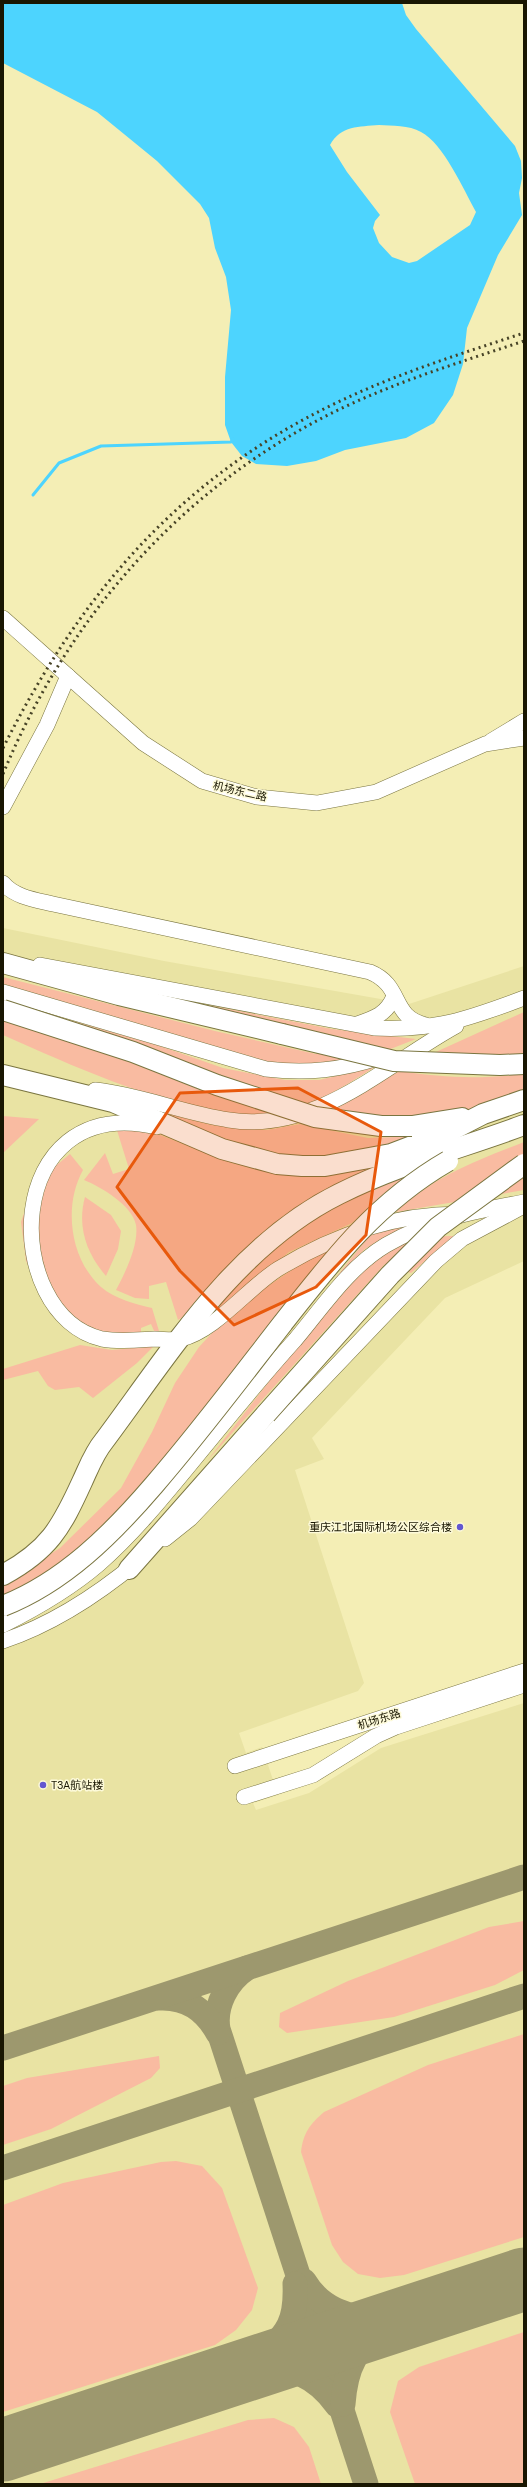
<svg xmlns="http://www.w3.org/2000/svg" width="527" height="2487" font-family="'DM Sans','Noto Sans SC',sans-serif">
	<style>
		.built { fill: #e9e3a3 }
		.green { fill: #f9bba1 }
		.water { fill: #4dd4fe; fill-rule: evenodd }
		.lines { fill: none; stroke-linecap: round; stroke-linejoin: round }
		.stream { stroke: #4dd4fe; stroke-width: 3 }
		.taxiway { stroke: #9d986e; stroke-width: 25 }
		.runway { stroke: #9d986e; stroke-width: 63 }
		.secondary-casing { stroke: #7a7540; stroke-width: 16 }
		.highway-casing { stroke: #7a7540; stroke-width: 22 }
		.secondary { stroke: #fff; stroke-width: 15 }
		.highway { stroke: #fff; stroke-width: 20 }
		.rail { stroke: #464226; stroke-width: 3; stroke-dasharray: 2 4; stroke-linecap: butt }
		.highway-bridge-casing { stroke: #7a7540; stroke-width: 22; stroke-linecap: butt }
		.highway-bridge { stroke: #fff; stroke-width: 20 }
		.marked { fill: #e8590c; fill-opacity: 0.2; stroke: #e8590c; stroke-width: 3; stroke-linejoin: round }
		.poi-dot { fill: #6357d0; stroke: #fdfad9; stroke-width: 1.5 }
		.labels { text-anchor: middle; stroke-width: 3; stroke-linejoin: round; paint-order: stroke }
		.street-label { font-size: 11px; fill: #191602; stroke: #fdfad9 }
		.poi-label { font-size: 11px; fill: #191602; stroke: #fdfad9; text-anchor: end }
	</style>
	<rect width="100%" height="100%" fill="#f4eeb5"/>
	<!-- built -->
	<polygon class="built" points="3,928 164,961 409,1004 524,966 524,1261 445,1298 312,1438 324,1459 295,1470 364,1683 358,1691 239,1733 246,1753 262,1747 278,1795 253,1803 256,1810 309,1793 381,1748 524,1703 524,2484 3,2484"/>
	<!-- green -->
	<g class="green">
		<path d="M3 977 215 1031 316 1054 327 1038 114 987 332 1029 416 1039 355 1063 284 1068 59 1004 52 1015 157 1045 223 1068 285 1080H319L375 1067C344 1086 313 1107 277 1115 261 1119 242 1115 226 1113 148 1100 75 1067 3 1035Z"/>
		<polygon points="524,1012 524,1057 427,1056"/>
		<path d="M400 1071C444 1078 479 1079 524 1074V1092C481 1107 436 1121 389 1119 369 1118 348 1114 328 1111Z"/>
		<polygon points="148,1109 211,1125 238,1128 267,1130 300,1124 368,1138 422,1136 332,1161 254,1155"/>
		<polygon points="3,1116 39,1119 3,1153"/>
		<path d="M116 1127 150 1131 232 1163 278 1174H333L378 1166 340 1188 197 1308 178 1320 166 1282 149 1286V1299L135 1298 116 1290C125 1273 139 1245 136 1225 132 1205 101 1187 84 1180L105 1153 113 1174 129 1169Z"/>
		<path d="M524 1142V1190L396 1212C432 1177 478 1160 524 1142Z"/>
		<path d="M70 1154 83 1170C63 1206 70 1259 101 1287 115 1299 135 1304 152 1308L159 1331 155 1333 151 1324 141 1328V1336H120L83 1327 39 1288 26 1261 21 1222 31 1193 47 1173Z"/>
		<polygon points="419,1169 385,1193 352,1223 289,1252 204,1323 252,1268 288,1236 346,1198"/>
		<path d="M85 1197 111 1215 121 1231 118 1249 106 1276C86 1253 77 1226 85 1197Z"/>
		<polygon points="422,1221 388,1235 365,1249 333,1281 374,1230"/>
		<polygon points="454,1236 411,1273 385,1264 207,1461 296,1347 358,1276 389,1249 415,1237"/>
		<polygon points="337,1245 140,1491 60,1566 3,1599 3,1584 60,1548 121,1488 152,1432 175,1383 199,1347 213,1332 261,1291 296,1267"/>
		<polygon points="80,1345 112,1350 154,1346 137,1363 93,1398 79,1387 55,1390 48,1386 38,1371 3,1380 3,1369"/>
		<polygon points="524,1921 524,1970 495,1985 394,2017 287,2033 279,2027 280,2013 348,1981 489,1927"/>
		<path d="M524 2034V2237L404 2275 380 2278 358 2274 343 2262 332 2245 301 2152C303 2133 310 2124 324 2112L428 2065Z"/>
		<polygon points="159,2056 160,2068 151,2078 51,2129 3,2145 3,2086 27,2078"/>
		<polygon points="176,2161 202,2166 222,2188 258,2288 252,2310 236,2330 215,2345 3,2412 3,2205 63,2183 161,2162"/>
		<polygon points="524,2332 524,2484 415,2484 390,2412 398,2381 419,2367"/>
		<polygon points="274,2418 294,2427 309,2447 321,2484 40,2484 248,2420"/>
	</g>
	<!-- water -->
	<path class="water" d="M3 3H402L406 15 416 29 515 146 521 161 522 178 519 193 522 215 498 255 467 328 463 364 453 395 434 423 406 438 345 450 316 461 287 466 256 464 242 456 231 442 225 425V377L231 310 226 277 215 248 209 218 200 204 157 161 97 112 3 63ZM379 125C392 126 409 125 421 132 443 143 464 190 476 212L470 225 417 261 409 263 392 257 379 243 373 228 375 221 380 215 347 172 330 145C341 125 359 127 379 125Z"/>
	<g class="lines">
		<!-- stream -->
		<polyline class="stream" points="33,495 59,463 101,446 231,442 233,439"/>
		<!-- taxiway -->
		<g class="taxiway">
			<path d="M247 1968C227 1981 214 2006 218 2029L366 2484"/>
			<path d="M160 1998C187 1997 205 2010 218 2033"/>
			<polyline points="3,2048 524,1877"/>
			<polyline points="3,2168 524,1996"/>
			<path d="M304 2281C323 2313 352 2316 386 2324"/>
			<path d="M255 2367C282 2336 297 2330 295 2284"/>
			<path d="M255 2367C291 2366 315 2375 337 2405"/>
			<path d="M343 2404C346 2364 356 2350 386 2324"/>
		</g>
		<!-- runway -->
		<polyline class="runway" points="3,2450 524,2279"/>
		<defs>
			<g id="secondary">
				<polyline points="3,618 143,743 202,781 257,797 317,803 376,792 485,744 524,738"/>
				<polyline points="491,741 524,721"/>
				<polyline points="3,807 47,725 68,676"/>
				<path d="M3 883C14 897 36 900 53 904L370 972C404 986 390 1017 426 1025"/>
				<path d="M40 965 374 1028C435 1031 468 1019 524 998"/>
				<path d="M3 992 266 1069C307 1074 342 1070 381 1057"/>
				<path d="M357 1024C375 1018 387 1014 394 996"/>
				<path d="M95 1090C141 1095 183 1113 229 1120 316 1134 385 1065 456 1026"/>
				<path d="M157 1127C0 1091 0 1315 102 1339 120 1342 137 1340 155 1339 163 1339 173 1341 181 1339 215 1331 248 1288 278 1269 334 1235 394 1214 459 1214"/>
				<polyline points="165,1539 190,1519 436,1261 462,1239 520,1208"/>
				<path d="M3 1625C37 1608 70 1589 99 1564 132 1535 160 1501 188 1467 223 1424 258 1381 295 1340 322 1308 349 1267 386 1245 429 1220 475 1211 524 1202"/>
				<path d="M3 1641C53 1624 96 1596 137 1562"/>
				<polyline points="235,1766 524,1671"/>
				<polyline points="244,1797 313,1775 376,1736 396,1727 524,1685"/>
			</g>
			<g id="highway">
				<polyline points="3,963 119,995 282,1034"/>
				<polyline points="3,1075 113,1102 222,1149 277,1164 302,1166 325,1166 391,1154 446,1133 483,1114 524,1100"/>
				<polyline points="412,1126 462,1118"/>
				<polyline points="129,1569 266,1414"/>
				<path d="M3 1575C49 1550 61 1528 82 1482 89 1467 94 1453 104 1441 171 1351 236 1245 339 1194 399 1164 462 1148 524 1125"/>
			</g>
		</defs>
		<!-- secondary casing -->
		<use href="#secondary" class="secondary-casing"/>
		<!-- highway casing -->
		<use href="#highway" class="highway-casing"/>
		<!-- secondary -->
		<use href="#secondary" class="secondary"/>
		<!-- highway -->
		<use href="#highway" class="highway"/>
		<!-- rail -->
		<g class="rail">
			<path d="M3 748C80 595 179 478 336 403 396 374 460 354 524 333"/>
			<path d="M3 774C68 616 184 485 338 410 398 381 461 362 524 341"/>
		</g>
		<defs>
			<g id="highway-bridge">
				<polyline points="3,1010 133,1052 217,1085 315,1117 381,1126 412,1126"/>
				<polyline points="282,1034 394,1061 500,1065 524,1064"/>
				<polyline points="266,1414 390,1275 438,1227 524,1164"/>
				<path d="M3 1606C64 1582 112 1534 154 1485 199 1433 241 1377 283 1323 333 1259 377 1202 448 1161"/>
			</g>
		</defs>
		<!-- highway-bridge casing -->
		<use href="#highway-bridge" class="highway-bridge-casing"/>
		<!-- highway-bridge -->
		<use href="#highway-bridge" class="highway-bridge"/>
	</g>
	<!-- marked area -->
	<path class="marked" d="M298 1088 381 1132 366 1235 316 1287 234 1325 180 1271 117 1187 180 1093Z"/>
	<!-- markers -->
	<g class="poi-dot">
		<circle cx="460" cy="1527" r="4"/>
		<circle cx="43" cy="1785" r="4"/>
	</g>
	<g class="labels">
		<!-- street labels -->
		<g class="street-label">
			<text transform="translate(240 791) rotate(13)" y="4">机场东二路</text>
			<text transform="translate(379 1719) rotate(-18)" y="4">机场东路</text>
		</g>
		<!-- poi labels -->
		<g class="poi-label">
			<text x="452" y="1531">重庆江北国际机场公区综合楼</text>
			<text x="51" y="1789" text-anchor="start">T3A航站楼</text>
		</g>
	</g>
	<!-- border -->
	<rect width="527" height="2487" fill="none" stroke="#191602" stroke-width="8"/>
</svg>
